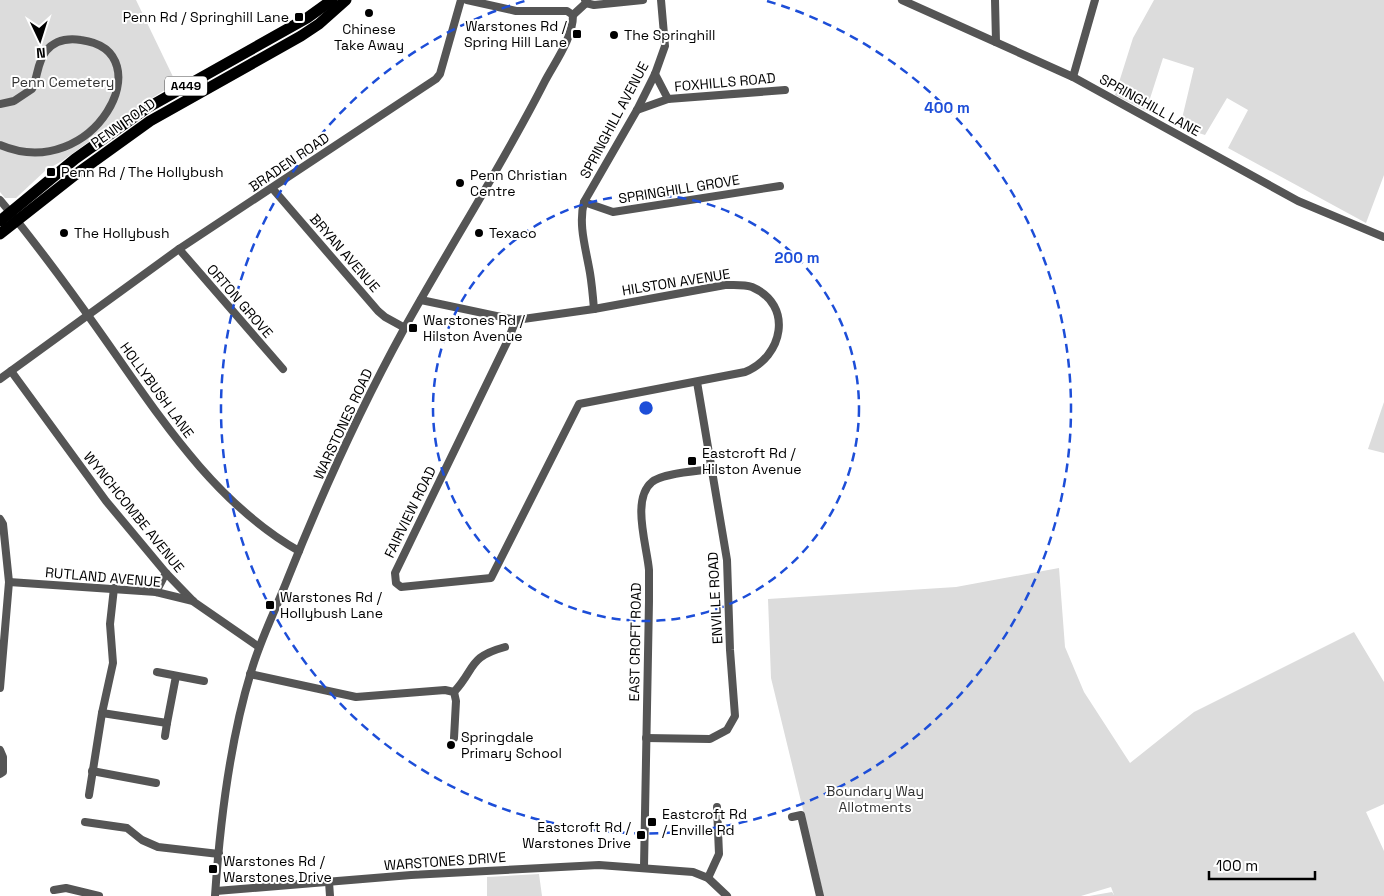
<svg xmlns="http://www.w3.org/2000/svg" width="1384" height="896" font-family="'Space Grotesk',sans-serif">
	<style>
		.green { fill: #dcdcdc }
		.lines { fill: none; stroke-linecap: round; stroke-linejoin: round }
		.minor { stroke: #555; stroke-width: 8 }
		.highway { stroke: #000; stroke-width: 11 }
		.ring { fill: none; stroke: #1d4ed8; stroke-width: 2.5; stroke-dasharray: 9 6 }
		.poi-dot { fill: #000; stroke: #fff; stroke-width: 2 }
		.labels { text-anchor: middle; stroke-width: 4; stroke-linejoin: round; paint-order: stroke }
		.shield { fill: #fff; stroke: #4c4c4c; stroke-width: 1 }
		.shield-label { font-size: 12px; font-weight: bold; fill: #000 }
		.poi-label { font-size: 14px; fill: #000; stroke: #fff; text-anchor: start }
		.park-label { font-size: 14px; fill: #333; stroke: #fff }
		.street-label { font-size: 14px; fill: #000; stroke: #fff }
		.centre { fill: #1d4ed8; stroke: #fff; stroke-width: 2.5 }
		.ring-label { font-size: 15px; text-anchor: middle; font-weight: bold; fill: #1d4ed8; stroke: #fff; stroke-width: 4; stroke-linejoin: round; paint-order: stroke }
	</style>
	<rect width="100%" height="100%" fill="#fff"/>
	<!-- green -->
	<g class="green">
		<polygon points="0,0 136,0 176,83 133,110 62,161 46,170 16,198 5,198 0,192"/>
		<polygon points="1154,0 1384,0 1384,175 1366,223 1228,148 1248,110 1227,98 1205,135 1180,127 1194,68 1163,58 1146,111 1115,95 1133,38"/>
		<polygon points="1384,402 1384,453 1368,449"/>
		<polygon points="1059,568 1065,647 1084,692 1130,763 1194,712 1354,632 1384,682 1384,804 1366,812 1384,851 1384,896 1089,896 1112,892 1114,895 1111,887 1081,896 824,896 771,678 768,599 956,587"/>
		<polygon points="539,874 542,896 487,896 487,877"/>
	</g>
	<g class="lines">
		<!-- minor -->
		<g class="minor">
			<polyline points="467,0 516,11 567,11 573,15"/>
			<polyline points="902,0 1073,77 1298,201 1384,237"/>
			<polyline points="995,0 996,42"/>
			<polyline points="586,3 594,5 643,0"/>
			<polyline points="1073,77 1095,0"/>
			<polyline points="668,99 785,90"/>
			<path d="M0 104 14 101 32 89C38 77 37 62 46 51 55 40 68 38 81 40 165 51 94 185 0 145"/>
			<polyline points="637,110 668,99 655,74"/>
			<polyline points="272,188 378,311 385,317 405,328"/>
			<path d="M0 200C41 249 79 302 116 355 167 428 220 506 299 551"/>
			<polyline points="584,202 613,212 780,186"/>
			<polyline points="179,249 283,369"/>
			<path d="M421 300 516 320 594 309 725 285C733 285 744 284 752 287 794 305 783 357 745 372L579 404 491 578 401 587 396 583 395 573 508 340 516 320"/>
			<path d="M594 309C593 297 592 285 590 273 586 249 578 225 584 202L637 110 655 74 665 46 661 0"/>
			<polyline points="11,371 106,501 166,573 194,602 259,647"/>
			<polyline points="0,379 179,249 436,79 440,74 461,0"/>
			<polyline points="0,519 3,524 9,582 0,688"/>
			<polyline points="9,582 156,592 193,601"/>
			<polyline points="156,592 166,573"/>
			<polyline points="157,672 204,681"/>
			<polyline points="250,674 356,697 445,690 454,692 456,701 454,738"/>
			<path d="M454 692C476 668 468 657 505 647"/>
			<polyline points="102,713 167,723 176,676"/>
			<polyline points="165,736 167,723"/>
			<polyline points="646,738 710,739 727,730 735,716 730,650 727,560 697,382"/>
			<polyline points="0,750 3,757 3,772 0,774"/>
			<polyline points="92,771 156,783"/>
			<polyline points="89,795 102,713 113,663 110,624 114,588"/>
			<polyline points="792,817 801,815 820,896"/>
			<polyline points="85,822 127,828 142,840 158,847 219,854"/>
			<path d="M644 867 649 601C649 591 649 580 649 570 647 546 631 499 652 482 662 473 698 471 712 469"/>
			<polyline points="708,878 719,854 717,807"/>
			<polyline points="329,882 330,896"/>
			<polyline points="54,890 66,888 99,896"/>
			<polyline points="216,891 411,875 599,865 693,872 708,878 727,896"/>
			<path d="M215 896C220 822 229 744 251 672 260 640 276 609 288 578 322 493 360 409 404 329 450 246 502 166 545 81 555 62 573 38 573 15L586 3 585 0"/>
		</g>
		<!-- highway -->
		<g class="highway">
			<polyline points="0,221 75,159 147,108 307,18 332,0"/>
			<polyline points="0,234 75,175 150,121 301,36 319,24 346,0"/>
		</g>
	</g>
	<!-- distance rings -->
	<g class="ring">
		<circle cx="646" cy="408" r="213"/>
		<path d="M767 1A425 425 0 1 1 525 1"/>
	</g>
	<!-- markers -->
	<g class="poi-dot">
		<circle cx="369" cy="13" r="5"/>
		<rect x="294" y="12" width="10" height="10" rx="2.5"/>
		<rect x="572" y="29" width="10" height="10" rx="2.5"/>
		<circle cx="614" cy="35" r="5"/>
		<rect x="46" y="167" width="10" height="10" rx="2.5"/>
		<circle cx="460" cy="183" r="5"/>
		<circle cx="64" cy="233" r="5"/>
		<circle cx="479" cy="233" r="5"/>
		<rect x="408" y="323" width="10" height="10" rx="2.5"/>
		<rect x="687" y="456" width="10" height="10" rx="2.5"/>
		<rect x="265" y="600" width="10" height="10" rx="2.5"/>
		<circle cx="451" cy="745" r="5"/>
		<rect x="647" y="817" width="10" height="10" rx="2.5"/>
		<rect x="636" y="830" width="10" height="10" rx="2.5"/>
		<rect x="208" y="864" width="10" height="10" rx="2.5"/>
	</g>
	<g class="labels">
		<!-- shield labels -->
		<rect class="shield" x="165" y="76.5" width="42" height="19" rx="4"/>
		<g class="shield-label">
			<text x="186" y="90">A449</text>
		</g>
		<!-- poi labels -->
		<g class="poi-label">
			<text x="289" y="22" text-anchor="end">Penn Rd / Springhill Lane</text>
			<text x="567" y="31" text-anchor="end">Warstones Rd /<tspan x="567" dy="16">Spring Hill Lane</tspan></text>
			<text x="369" y="34" text-anchor="middle">Chinese<tspan x="369" dy="16">Take Away</tspan></text>
			<text x="624" y="40">The Springhill</text>
			<text x="61" y="177">Penn Rd / The Hollybush</text>
			<text x="470" y="180">Penn Christian<tspan x="470" dy="16">Centre</tspan></text>
			<text x="74" y="238">The Hollybush</text>
			<text x="489" y="238">Texaco</text>
			<text x="423" y="325">Warstones Rd /<tspan x="423" dy="16">Hilston Avenue</tspan></text>
			<text x="702" y="458">Eastcroft Rd /<tspan x="702" dy="16">Hilston Avenue</tspan></text>
			<text x="280" y="602">Warstones Rd /<tspan x="280" dy="16">Hollybush Lane</tspan></text>
			<text x="461" y="742">Springdale<tspan x="461" dy="16">Primary School</tspan></text>
			<text x="662" y="819">Eastcroft Rd<tspan x="662" dy="16">/ Enville Rd</tspan></text>
			<text x="631" y="832" text-anchor="end">Eastcroft Rd /<tspan x="631" dy="16">Warstones Drive</tspan></text>
			<text x="223" y="866">Warstones Rd /<tspan x="223" dy="16">Warstones Drive</tspan></text>
		</g>
		<!-- park labels -->
		<g class="park-label">
			<text x="63" y="87">Penn Cemetery</text>
			<text x="875" y="796">Boundary Way<tspan x="875" dy="16">Allotments</tspan></text>
		</g>
		<!-- street labels -->
		<g class="street-label">
			<text transform="translate(725 82) rotate(-5)" y="5">FOXHILLS ROAD</text>
			<text transform="translate(1150 105) rotate(29)" y="5">SPRINGHILL LANE</text>
			<text transform="translate(614 120) rotate(-62)" y="5">SPRINGHILL AVENUE</text>
			<text transform="translate(123 123) rotate(-35)" y="5">PENN ROAD</text>
			<text transform="translate(289 162) rotate(-34)" y="5">BRADEN ROAD</text>
			<text transform="translate(679 189) rotate(-9)" y="5">SPRINGHILL GROVE</text>
			<text transform="translate(345 253) rotate(49)" y="5">BRYAN AVENUE</text>
			<text transform="translate(676 282) rotate(-9)" y="5">HILSTON AVENUE</text>
			<text transform="translate(240 301) rotate(49)" y="5">ORTON GROVE</text>
			<text transform="translate(157 390) rotate(54)" y="5">HOLLYBUSH LANE</text>
			<text transform="translate(343 424) rotate(-65)" y="5">WARSTONES ROAD</text>
			<text transform="translate(134 512) rotate(51)" y="5">WYNCHCOMBE AVENUE</text>
			<text transform="translate(410 512) rotate(-64)" y="5">FAIRVIEW ROAD</text>
			<text transform="translate(103 577) rotate(5)" y="5">RUTLAND AVENUE</text>
			<text transform="translate(715 598) rotate(-93)" y="5">ENVILLE ROAD</text>
			<text transform="translate(635 642) rotate(-89)" y="5">EAST CROFT ROAD</text>
			<text transform="translate(445 861) rotate(-4)" y="5">WARSTONES DRIVE</text>
		</g>
	</g>
	<circle cx="646" cy="408" r="8" class="centre"/>
	<g class="ring-label">
		<text x="947" y="113">400 m</text>
		<text x="797" y="263">200 m</text>
	</g>
	<!-- north arrow -->
	<g transform="translate(40 40) rotate(176)" stroke="#ffffff" stroke-width="4" paint-order="stroke">
	<path d="M0-4L9 19L0 12L-9 19Z" fill="#000000"/>
	<text y="-8" font-size="14" font-weight="bold" text-anchor="middle" fill="#000000">N</text>
	</g>
	<!-- scale -->
	<path d="M1209 871v8h106v-8" fill="none" stroke="#000000" stroke-width="2.5"/>
	<text x="1216" y="871" font-size="15" fill="#000000" stroke="#ffffff" stroke-width="4" paint-order="stroke">100 m</text>
</svg>
